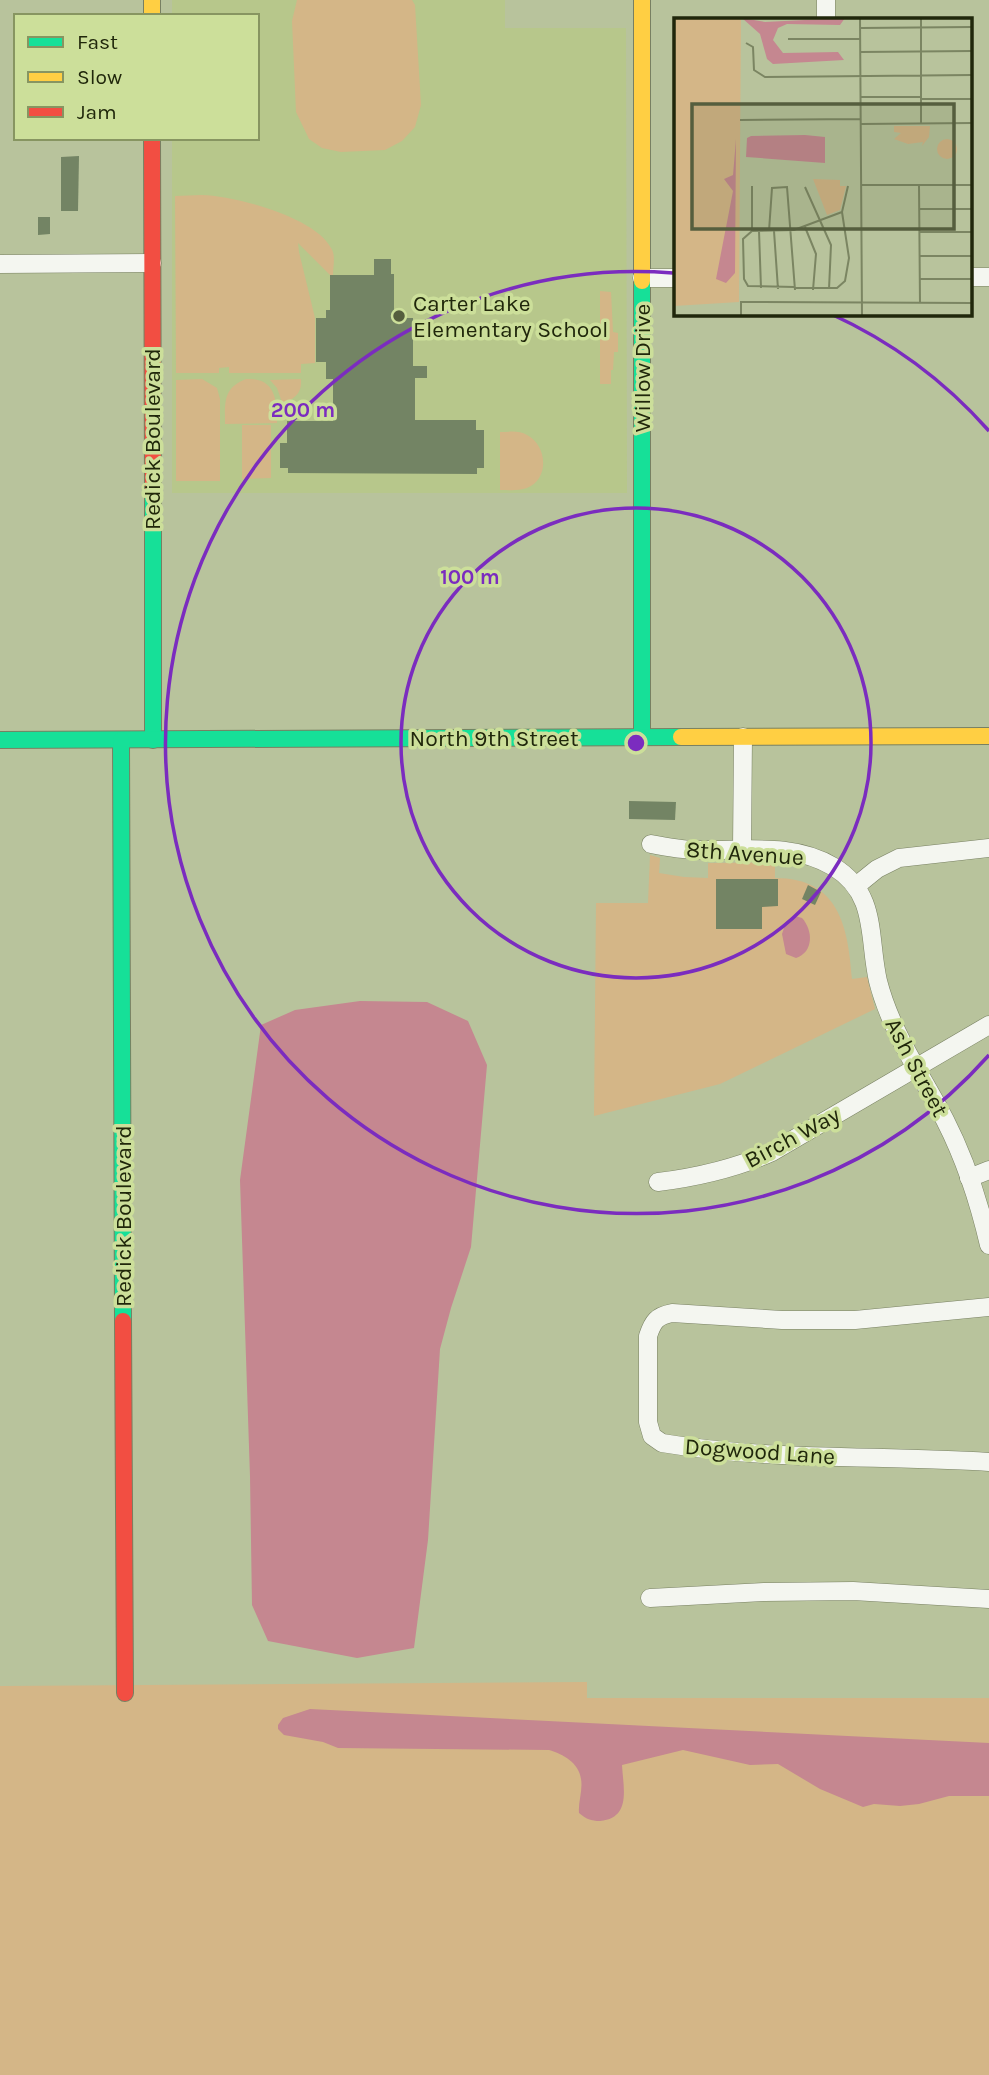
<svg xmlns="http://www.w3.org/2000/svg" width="989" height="2075" font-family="Karla,sans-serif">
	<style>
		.built { fill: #b7c78b }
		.green { fill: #d4b687 }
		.water { fill: #c58790 }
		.building { fill: #738464 }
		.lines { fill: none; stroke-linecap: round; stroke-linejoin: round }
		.street-casing { stroke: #788062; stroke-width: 19 }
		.fast-casing { stroke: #788062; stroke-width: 18 }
		.slow-casing { stroke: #788062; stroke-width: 18 }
		.jam-casing { stroke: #788062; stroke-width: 18 }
		.street { stroke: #f4f6f0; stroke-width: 18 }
		.fast { stroke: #16e098; stroke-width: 16 }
		.slow { stroke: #ffcf43; stroke-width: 16 }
		.jam { stroke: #f24e42; stroke-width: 16 }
		.ring { fill: none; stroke: #7b2cbf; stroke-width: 3.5 }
		.poi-dot { fill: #555e3e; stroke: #ccdf9a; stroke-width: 2.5 }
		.labels { text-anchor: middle; stroke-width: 7; stroke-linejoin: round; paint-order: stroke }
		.poi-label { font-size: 23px; fill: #20270b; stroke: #ccdf9a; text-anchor: start }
		.street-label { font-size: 23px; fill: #20270b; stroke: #ccdf9a }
		.inset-road { fill: none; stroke: #7b8562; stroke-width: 2 }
		.view { fill: #555e3e; fill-opacity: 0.15; stroke: #555e3e; stroke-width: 3.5 }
		.inset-edge { fill: none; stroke: #20270b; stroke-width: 3.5 }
		.centre { fill: #7b2cbf; stroke: #ccdf9a; stroke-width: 3.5 }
		.ring-label { font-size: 21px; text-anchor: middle; font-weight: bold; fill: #7b2cbf; stroke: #ccdf9a; stroke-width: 7; stroke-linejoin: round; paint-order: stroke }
	</style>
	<rect width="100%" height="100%" fill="#b8c39c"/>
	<!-- built -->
	<polygon class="built" points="172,0 505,0 505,28 626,28 627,493 172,493 172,138 257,138 257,16 172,16"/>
	<!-- green -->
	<g class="green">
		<polygon points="297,0 412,0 415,5 421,105 415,127 402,141 385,150 341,152 322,148 309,139 296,112 292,21"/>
		<path d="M202 195C235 196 315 217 331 248 336 255 333 266 333 275H330L298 243 299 252 315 318V363L301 364V373H229V367L219 368V373H176L175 196Z"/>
		<polygon points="600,291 611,292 613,332 618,333 618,352 614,352 613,370 611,370 611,384 600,384"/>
		<polygon points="202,379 217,388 220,399 220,481 176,481 176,380"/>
		<path d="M246 379C276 377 277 401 277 423L225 424C225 402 223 388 246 379Z"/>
		<path d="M301 379C302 395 294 397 283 405L277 388 270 380Z"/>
		<polygon points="242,425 271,425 271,478 242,479"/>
		<path d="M500 432C509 432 519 430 527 435 547 445 550 479 527 488 519 491 509 490 500 490Z"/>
		<path d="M650 855 660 858 659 873 684 877 708 878V863L775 862V878C839 878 848 926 852 979L867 977 875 1009 720 1084 594 1116 596 903H648Z"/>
		<polygon points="587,1682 587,1698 989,1698 989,2075 0,2075 0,1686"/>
	</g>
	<!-- water -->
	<g class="water">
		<path d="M795 916 802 918C813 930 814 952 796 958L786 954 782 934 786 922Z"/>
		<polygon points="360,1001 427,1002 468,1021 487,1065 471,1247 451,1308 440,1349 428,1540 414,1648 357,1658 268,1641 252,1605 250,1476 240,1180 261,1025 295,1010"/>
		<path d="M310 1709 989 1743V1796H949L919 1804 900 1806 874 1804 863 1807 820 1789 778 1764 750 1765 683 1750 622 1765C623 1787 632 1818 600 1821 591 1821 586 1819 579 1813 578 1802 583 1790 581 1779 579 1763 563 1754 549 1750L338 1748 323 1742 284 1735 278 1729V1725L283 1718Z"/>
	</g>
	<!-- building -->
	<g class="building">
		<polygon points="79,156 78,211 61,211 61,157"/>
		<polygon points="38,217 50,217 50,234 38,235"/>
		<polygon points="374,259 391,259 391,274 394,274 394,318 413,318 413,366 427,366 427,378 415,378 415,420 476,420 476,430 484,430 484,468 477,468 477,474 288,473 288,468 280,468 280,443 287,443 287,421 333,421 333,379 326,379 326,362 316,362 316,318 326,318 326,310 330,310 330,275 374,275"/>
		<polygon points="629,801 676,802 675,820 629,819"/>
		<polygon points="716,879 778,879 778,906 762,907 762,929 716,929"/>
		<polygon points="808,885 821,892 815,905 802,899"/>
	</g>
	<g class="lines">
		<defs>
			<g id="street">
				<polyline points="826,19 826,0"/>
				<polyline points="0,264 152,263"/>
				<polyline points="970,277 989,277"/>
				<polyline points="642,278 676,278"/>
				<path d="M651 844C666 847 682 850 698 850 744 851 793 842 834 867 878 894 868 938 878 981 891 1032 921 1074 945 1120 965 1159 979 1202 989 1245"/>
				<polyline points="742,850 743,737"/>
				<polyline points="856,886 877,869 899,858 989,848"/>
				<polyline points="969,1178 989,1170"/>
				<path d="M658 1182C698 1177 734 1169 772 1152L989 1025"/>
				<path d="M989 1307 855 1320H782L672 1313C657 1316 653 1321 648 1336V1422L652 1436 662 1443C770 1461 880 1455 989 1462"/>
				<polyline points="650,1598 764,1592 853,1591 989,1599"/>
			</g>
			<g id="fast">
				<polyline points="642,281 642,737"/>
				<polyline points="153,491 153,740"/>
				<polyline points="0,740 681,737"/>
				<polyline points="121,740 123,1321"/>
			</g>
			<g id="slow">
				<polyline points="152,0 152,16"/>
				<polyline points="642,0 642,281"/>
				<polyline points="681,737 989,736"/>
			</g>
			<g id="jam">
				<polyline points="152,138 153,491"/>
				<polyline points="123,1321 125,1693"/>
			</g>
		</defs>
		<!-- street casing -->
		<use href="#street" class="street-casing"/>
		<!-- fast casing -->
		<use href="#fast" class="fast-casing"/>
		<!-- slow casing -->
		<use href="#slow" class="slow-casing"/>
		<!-- jam casing -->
		<use href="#jam" class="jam-casing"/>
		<!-- street -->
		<use href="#street" class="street"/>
		<!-- fast -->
		<use href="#fast" class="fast"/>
		<!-- slow -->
		<use href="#slow" class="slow"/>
		<!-- jam -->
		<use href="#jam" class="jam"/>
	</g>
	<!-- distance rings -->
	<g class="ring">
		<circle cx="636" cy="743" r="235"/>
		<path d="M989 1055A471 471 0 1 1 673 273M831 314A471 471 0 0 1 989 431"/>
	</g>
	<!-- markers -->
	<circle class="poi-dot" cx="399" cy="316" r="7"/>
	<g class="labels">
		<!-- poi labels -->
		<g class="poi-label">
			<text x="413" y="311">Carter Lake<tspan x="413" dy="26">Elementary School</tspan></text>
		</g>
		<!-- street labels -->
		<g class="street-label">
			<text transform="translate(642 368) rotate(-90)" y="8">Willow Drive</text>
			<text transform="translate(152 439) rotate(-90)" y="8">Redick Boulevard</text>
			<text x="494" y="746">North 9th Street</text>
			<text transform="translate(745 853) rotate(4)" y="8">8th Avenue</text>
			<text transform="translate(917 1067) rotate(62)" y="8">Ash Street</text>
			<text transform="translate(792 1137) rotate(-28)" y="8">Birch Way</text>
			<text transform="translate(123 1216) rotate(-90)" y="8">Redick Boulevard</text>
			<text transform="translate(760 1451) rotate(4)" y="8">Dogwood Lane</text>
		</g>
	</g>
	<!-- overview -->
	<g transform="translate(674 18)">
		<rect width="298" height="298" fill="#b8c39c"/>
		<path d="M0 0H67L65 284 0 288ZM220 108H256L255 119 248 128 249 124 234 126 220 121 227 115 220 114ZM263 131a10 10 0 1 1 20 0a10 10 0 1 1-20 0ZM139 161 166 162V168H172L166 192 153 197Z" fill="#d4b687"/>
		<path d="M68 0 91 4 171 0 166 7 113 6 104 10 99 22 109 35 164 34 170 42 99 46 93 41 86 16ZM131 117 151 119V145L72 139 73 120 77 118ZM62 121 61 255 52 265 42 261 59 173 50 161 59 157Z" fill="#c58790"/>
		<path class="inset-road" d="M186 0 188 297M247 0V105M187 10 298 9M114 21H187M72 25 79 29 80 52 91 59 298 57M187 34 298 33M187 79H247M247 81H298M66 102 187 101M187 106 298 105M187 167H298M245 167 246 285M131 169 157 227 155 271M245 191H298M168 194 174 168M131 209 142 236 139 272M78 213 69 221 70 261 74 268 163 270 171 263 175 240 168 194M78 213 120 212 168 194M78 213V168M85 213 87 270M95 213 98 170 113 169 121 272M100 213 104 271M245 214H298M246 238H298M246 261H298M67 297V284L298 285"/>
		<path class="view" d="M18 86H280V211H18Z"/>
		<rect width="298" height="298" class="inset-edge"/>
	</g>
	<circle cx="636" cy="743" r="10" class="centre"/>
	<g class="ring-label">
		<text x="303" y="417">200 m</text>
		<text x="470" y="584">100 m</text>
	</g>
	<!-- legend -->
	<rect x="14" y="14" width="245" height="126" fill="#ccdf9a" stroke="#879561" stroke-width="2"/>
	<rect x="28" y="37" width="35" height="10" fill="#16e098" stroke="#879561" stroke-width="2"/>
	<text x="77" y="49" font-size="21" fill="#20270b">Fast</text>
	<rect x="28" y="72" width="35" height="10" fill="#ffcf43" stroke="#879561" stroke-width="2"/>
	<text x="77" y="84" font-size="21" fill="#20270b">Slow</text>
	<rect x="28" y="107" width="35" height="10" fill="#f24e42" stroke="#879561" stroke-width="2"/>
	<text x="77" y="119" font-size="21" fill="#20270b">Jam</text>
</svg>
